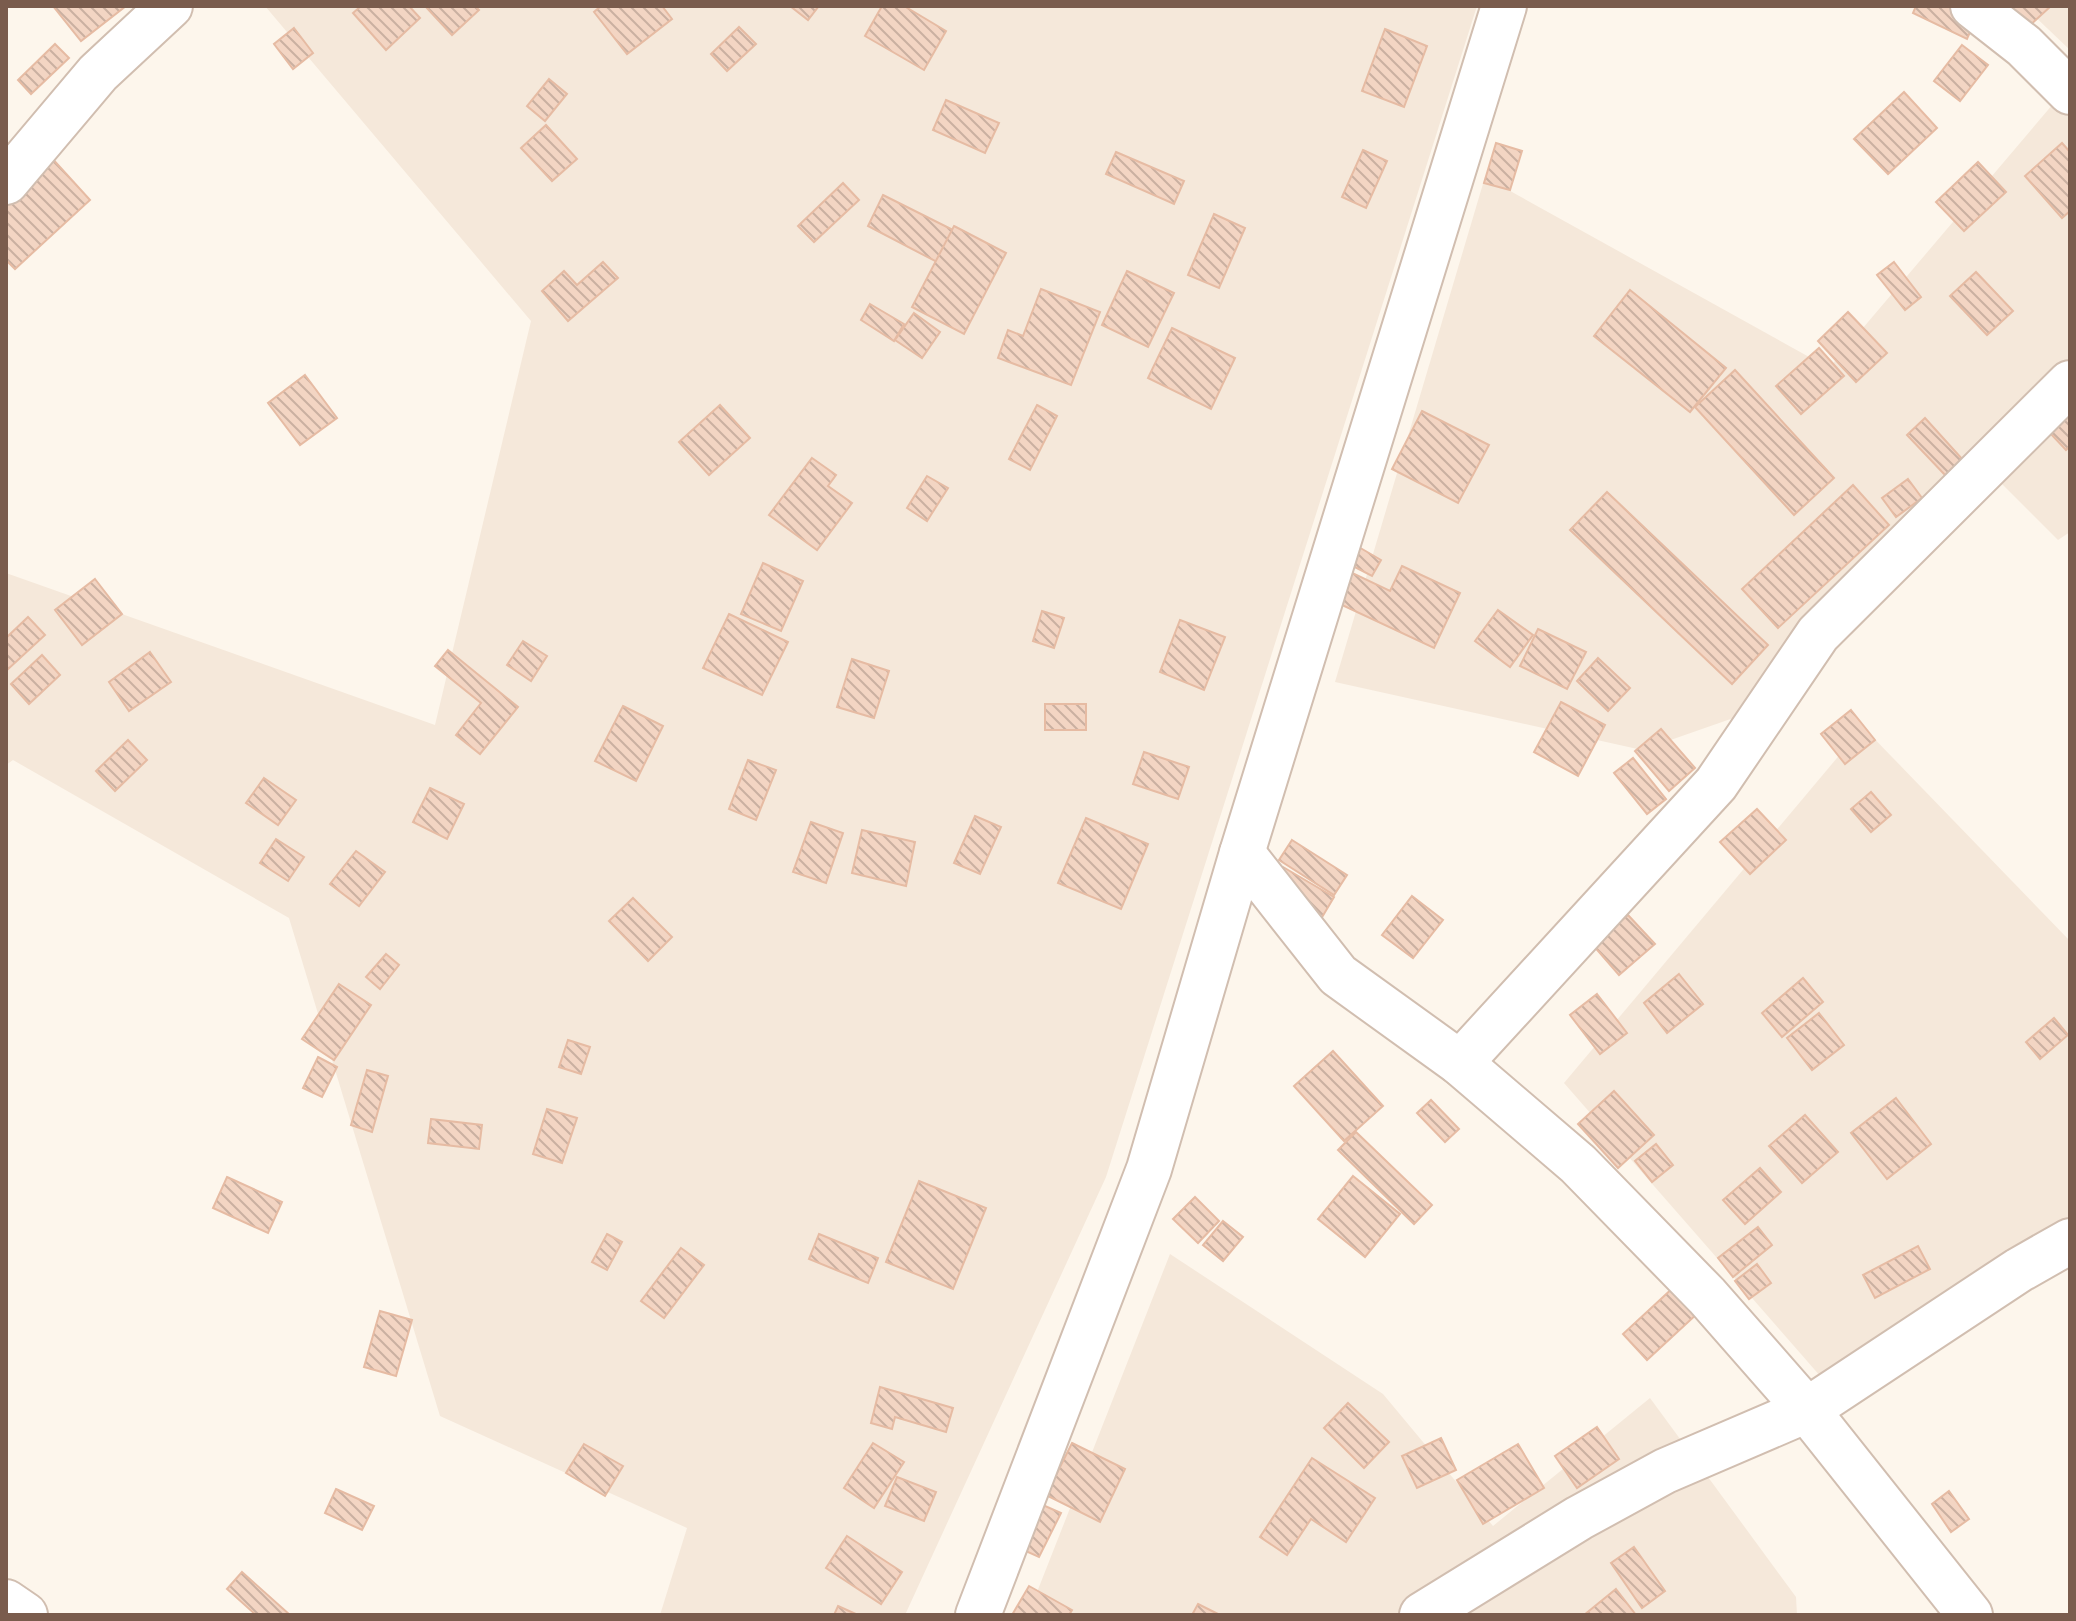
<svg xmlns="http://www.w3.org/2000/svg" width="2076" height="1621" font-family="'Sofia Sans Condensed',sans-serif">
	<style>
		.residential { fill: #f5e8da }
		.building { fill: url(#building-back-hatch); stroke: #e6bba3; stroke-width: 2 }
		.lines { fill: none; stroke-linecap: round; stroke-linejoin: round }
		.minor-casing { stroke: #d1beb0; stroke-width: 48 }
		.minor { stroke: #fff; stroke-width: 44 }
	</style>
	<defs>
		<pattern id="building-back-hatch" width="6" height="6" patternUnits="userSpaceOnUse" patternTransform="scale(2)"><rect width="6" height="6" fill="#f3d5c3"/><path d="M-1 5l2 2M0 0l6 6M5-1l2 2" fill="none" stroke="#cab0a1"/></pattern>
	</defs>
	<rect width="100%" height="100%" fill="#fdf6ec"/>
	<!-- residential -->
	<g class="residential">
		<polygon points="265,6 1477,6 1106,1177 905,1615 660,1615 687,1528 440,1416 289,918 13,760 6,765 6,573 435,725 531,321"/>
		<polygon points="2024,6 2070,6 2070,50"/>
		<polygon points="2070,84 2070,532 2058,540 1988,470 1762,708 1642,750 1335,682 1485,177 1829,368"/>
		<polygon points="1863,727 2070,941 2070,1226 1821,1377 1564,1083"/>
		<polygon points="1170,1254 1383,1394 1493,1526 1650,1398 1796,1597 1797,1615 1028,1615"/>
	</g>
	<!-- building -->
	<g class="building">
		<polygon points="53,6 126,6 81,41"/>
		<polygon points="361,6 409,6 420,18 386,50 353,13"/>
		<polygon points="425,6 475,6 479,10 452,35"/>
		<polygon points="601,6 662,6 672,19 627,54 594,12"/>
		<polygon points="790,6 816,6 818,7 808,20"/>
		<polygon points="882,6 904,6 946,31 924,70 865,36"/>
		<polygon points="1916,6 1956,6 1977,16 1967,39 1913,13"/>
		<polygon points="2005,6 2051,6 2026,29"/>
		<polygon points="739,27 756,44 727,71 711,54"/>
		<polygon points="294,28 313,53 293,69 274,44"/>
		<polygon points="1385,29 1427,46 1404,107 1362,91"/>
		<polygon points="55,44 69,58 31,94 18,80"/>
		<polygon points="1962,45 1988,65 1960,101 1934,81"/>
		<polygon points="549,79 567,94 545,121 527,106"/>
		<polygon points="1904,92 1937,128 1888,174 1854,139"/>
		<polygon points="946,100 999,123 985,153 933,130"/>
		<polygon points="546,125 577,159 552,181 521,148"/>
		<polygon points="1496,143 1522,151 1510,190 1484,183"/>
		<polygon points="2062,143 2070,152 2070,211 2062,218 2025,176"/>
		<polygon points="1363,150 1387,161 1366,208 1342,197"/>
		<polygon points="1116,152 1184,181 1174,204 1106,174"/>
		<polygon points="49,155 90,200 15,269 6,260 6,193"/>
		<polygon points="1978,162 2006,192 1964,231 1936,202"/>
		<polygon points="843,183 859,200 814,242 798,226"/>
		<polygon points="883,195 953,230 937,262 868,226"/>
		<polygon points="1214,214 1245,228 1219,288 1188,275"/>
		<polygon points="954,226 1006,253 964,334 912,307"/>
		<polygon points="603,262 618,278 568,321 542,291 564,271 577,285"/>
		<polygon points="1894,262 1921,297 1905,310 1877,275"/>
		<polygon points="1127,271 1174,293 1148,347 1102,325"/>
		<polygon points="1976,272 2013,311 1987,335 1950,296"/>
		<polygon points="1041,289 1100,312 1071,385 998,358 1008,330 1023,336"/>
		<polygon points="1630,290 1726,368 1690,412 1594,336"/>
		<polygon points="870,304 904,324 894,341 861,320"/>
		<polygon points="1848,312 1887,353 1856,382 1818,341"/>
		<polygon points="914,313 940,332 922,358 895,340"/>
		<polygon points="1172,328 1235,358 1211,409 1148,378"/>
		<polygon points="1819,348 1844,376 1801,414 1776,386"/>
		<polygon points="1735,370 1834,478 1794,515 1695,407"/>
		<polygon points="305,375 337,418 300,445 268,403"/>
		<polygon points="2070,388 2070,446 2066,450 2037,419"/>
		<polygon points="720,405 750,438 709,475 679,442"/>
		<polygon points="1037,405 1057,416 1030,470 1009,459"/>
		<polygon points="1422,411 1489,445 1458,503 1392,469"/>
		<polygon points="1925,418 1963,460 1946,476 1907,435"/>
		<polygon points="812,458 836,475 828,486 852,503 817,550 769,515"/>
		<polygon points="927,476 948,488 927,521 907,508"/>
		<polygon points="1908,479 1922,498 1896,517 1882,498"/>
		<polygon points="1853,485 1889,525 1778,628 1742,589"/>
		<polygon points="1607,492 1768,645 1732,684 1570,530"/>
		<polygon points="1357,546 1381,560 1372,576 1347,563"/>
		<polygon points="763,563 803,581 781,631 741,614"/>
		<polygon points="1402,566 1460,593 1434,648 1327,598 1342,568 1390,591"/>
		<polygon points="95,579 122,614 82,645 55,610"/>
		<polygon points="1498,610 1533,635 1510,667 1475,641"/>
		<polygon points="1042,611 1064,618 1054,648 1033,641"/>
		<polygon points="729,614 788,642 762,695 703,668"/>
		<polygon points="28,617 45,635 6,671 6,638"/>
		<polygon points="1180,620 1225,637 1204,690 1160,672"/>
		<polygon points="1538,629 1586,652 1567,689 1520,666"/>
		<polygon points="523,641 547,656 531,681 507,665"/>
		<polygon points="448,650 518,707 480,754 456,735 481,703 435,666"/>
		<polygon points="150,652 171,682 129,711 109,682"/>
		<polygon points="42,655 60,675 29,704 11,684"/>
		<polygon points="1598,658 1630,688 1608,711 1577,681"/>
		<polygon points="852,659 889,671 874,718 837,707"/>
		<polygon points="1561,702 1605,725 1578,776 1534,752"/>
		<rect x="1045" y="704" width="41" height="26"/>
		<polygon points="623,706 663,726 636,781 595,761"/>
		<polygon points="1851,710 1875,740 1845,764 1821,734"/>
		<polygon points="1661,729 1695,768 1669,791 1635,751"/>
		<polygon points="128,740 147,760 115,791 96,771"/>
		<polygon points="1144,752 1189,767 1178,799 1133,784"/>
		<polygon points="1633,758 1666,799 1647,814 1614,773"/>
		<polygon points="748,760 776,770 756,820 729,809"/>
		<polygon points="264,778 296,800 278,825 246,803"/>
		<polygon points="430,788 464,804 447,839 413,822"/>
		<polygon points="1871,792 1891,815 1871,832 1851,809"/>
		<polygon points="1757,809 1786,840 1750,874 1720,842"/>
		<polygon points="975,816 1001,827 980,874 954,863"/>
		<polygon points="1086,818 1148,844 1121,909 1058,883"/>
		<polygon points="811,822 843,833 826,883 793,872"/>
		<polygon points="862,830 915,842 906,886 852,873"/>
		<polygon points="276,839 304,857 288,881 260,863"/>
		<polygon points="1292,840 1347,875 1334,895 1279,860"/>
		<polygon points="356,851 385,872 359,906 330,884"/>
		<polygon points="1283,867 1334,897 1321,919 1270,889"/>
		<polygon points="1412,896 1443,920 1413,958 1382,935"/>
		<polygon points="633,898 672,937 648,961 609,921"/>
		<polygon points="1628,915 1655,944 1619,975 1593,945"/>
		<polygon points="386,954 399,965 380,989 366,977"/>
		<polygon points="1679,974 1703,1004 1667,1033 1644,1003"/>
		<polygon points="1803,978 1823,1002 1782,1037 1762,1013"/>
		<polygon points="339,984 371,1005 334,1060 302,1039"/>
		<polygon points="1597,994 1627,1033 1600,1054 1570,1015"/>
		<polygon points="1819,1013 1844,1045 1812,1070 1787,1038"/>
		<polygon points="2054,1018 2068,1035 2040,1059 2026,1042"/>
		<polygon points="568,1040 590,1047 581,1074 559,1067"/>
		<polygon points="1333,1051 1383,1106 1344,1141 1294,1086"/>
		<polygon points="318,1057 337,1067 322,1097 303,1088"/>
		<polygon points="367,1070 388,1076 372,1132 351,1125"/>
		<polygon points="1614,1091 1654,1135 1618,1168 1578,1124"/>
		<polygon points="1896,1098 1931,1144 1887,1179 1851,1133"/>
		<polygon points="1431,1100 1459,1129 1445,1142 1417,1113"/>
		<polygon points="547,1109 577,1118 562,1163 533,1154"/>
		<polygon points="1805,1115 1838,1152 1802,1183 1769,1146"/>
		<polygon points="431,1119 482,1125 479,1149 428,1143"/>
		<polygon points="1356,1132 1432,1205 1414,1224 1338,1150"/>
		<polygon points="1656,1144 1673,1165 1652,1182 1635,1161"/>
		<polygon points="1760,1168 1781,1192 1745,1224 1723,1200"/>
		<polygon points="1353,1176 1400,1214 1365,1257 1318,1219"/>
		<polygon points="227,1177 282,1202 268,1233 213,1208"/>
		<polygon points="919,1181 986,1208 953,1289 886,1262"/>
		<polygon points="1195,1197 1219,1221 1198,1243 1173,1219"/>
		<polygon points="1223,1221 1243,1237 1223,1261 1203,1245"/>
		<polygon points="1758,1227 1772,1245 1733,1277 1718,1258"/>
		<polygon points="607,1234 622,1242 607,1270 592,1262"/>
		<polygon points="819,1234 878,1258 868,1283 809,1259"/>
		<polygon points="1918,1246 1930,1269 1875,1298 1863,1275"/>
		<polygon points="681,1248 704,1265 664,1318 641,1301"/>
		<polygon points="1757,1264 1771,1283 1749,1299 1735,1281"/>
		<polygon points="1675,1286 1699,1312 1647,1360 1623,1334"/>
		<polygon points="380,1311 412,1320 396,1376 364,1367"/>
		<polygon points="880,1387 953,1408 946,1432 895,1417 892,1429 871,1423"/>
		<polygon points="1348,1403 1389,1442 1364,1468 1324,1428"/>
		<polygon points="1597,1427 1619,1459 1577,1488 1555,1456"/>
		<polygon points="1441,1438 1456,1470 1417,1488 1402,1456"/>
		<polygon points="873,1443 904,1462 874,1508 844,1488"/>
		<polygon points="1072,1443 1125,1469 1100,1522 1046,1495"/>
		<polygon points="584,1444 623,1466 605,1496 566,1473"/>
		<polygon points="1518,1444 1544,1488 1483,1524 1457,1480"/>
		<polygon points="1312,1458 1375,1498 1346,1542 1311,1519 1287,1555 1260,1537"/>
		<polygon points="897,1477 936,1492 924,1521 885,1506"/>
		<polygon points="336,1489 374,1506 362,1530 325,1513"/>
		<polygon points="1949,1491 1969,1519 1951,1532 1932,1504"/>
		<polygon points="1027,1498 1061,1513 1039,1557 1006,1542"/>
		<polygon points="847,1536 902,1572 881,1604 826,1568"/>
		<polygon points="1634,1547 1665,1591 1642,1608 1611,1563"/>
		<polygon points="242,1572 290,1615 256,1615 227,1589"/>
		<polygon points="1029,1586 1072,1610 1069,1615 1012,1615"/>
		<polygon points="1616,1589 1636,1615 1584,1615"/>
		<polygon points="1198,1604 1220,1615 1192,1615"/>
		<polygon points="838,1606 858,1615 834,1615"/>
	</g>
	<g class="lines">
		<defs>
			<g id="minor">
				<polyline points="1973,6 2024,46 2070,92"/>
				<polyline points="6,182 98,73 170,6"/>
				<polyline points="1242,853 1338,975 1460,1063 1578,1164 1707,1296 1807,1410 1970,1615"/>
				<polyline points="1460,1063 1716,784 1818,634 2070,383"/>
				<polyline points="6,1602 25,1615"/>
				<polyline points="978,1615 1149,1169 1242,853 1504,6"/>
				<polyline points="1422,1615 1579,1518 1665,1471 1807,1410 2019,1270 2070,1241"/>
			</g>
		</defs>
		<!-- minor casing -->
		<use href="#minor" class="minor-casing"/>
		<!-- minor -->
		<use href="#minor" class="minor"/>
	</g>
	<!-- border -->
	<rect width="2076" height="1621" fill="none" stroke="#7a5c4d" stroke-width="16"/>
</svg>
